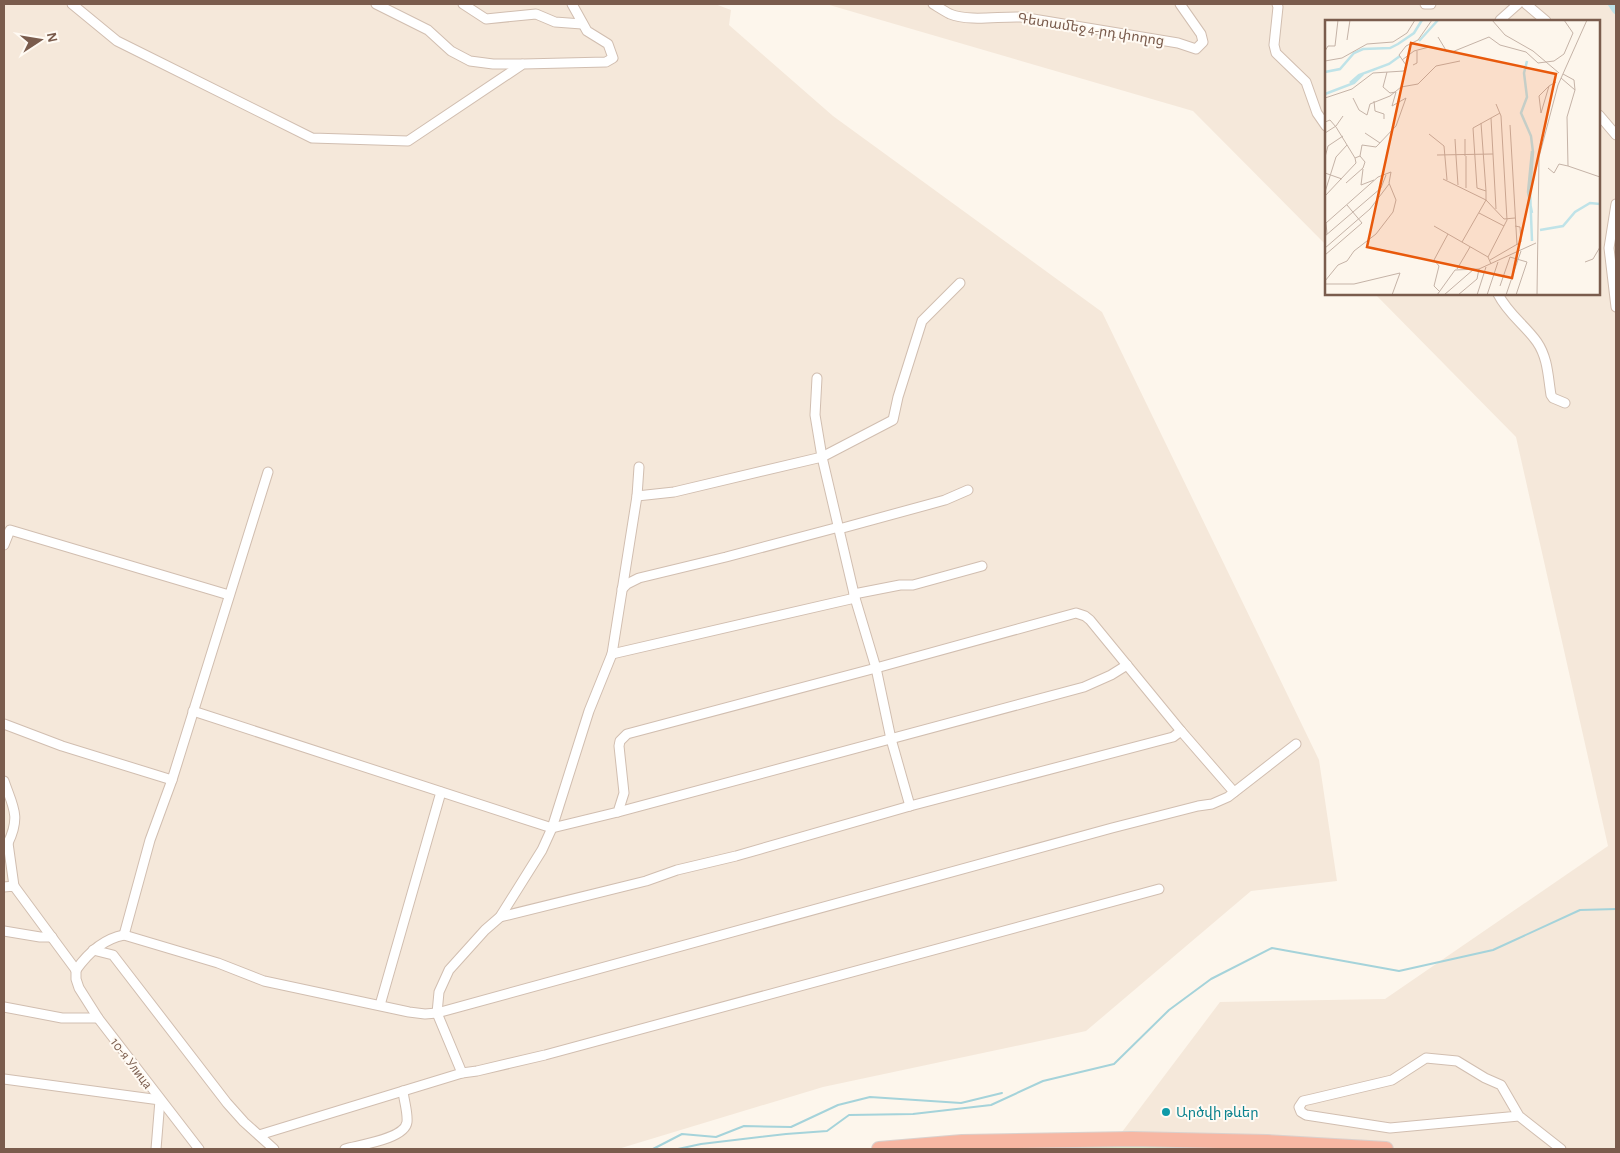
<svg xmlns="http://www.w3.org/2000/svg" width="1620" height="1153" font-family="'Alegreya Sans','Noto Sans Armenian',sans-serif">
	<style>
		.residential { fill: #f5e8da }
		.green { fill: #d8ecc9 }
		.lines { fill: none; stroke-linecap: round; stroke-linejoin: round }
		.stream { stroke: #a5d3da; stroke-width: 2 }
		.canal { stroke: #bfe3e8; stroke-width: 8 }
		.minor-casing { stroke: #d1beb0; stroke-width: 11 }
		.highway-casing { stroke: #dad1cd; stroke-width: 16 }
		.minor { stroke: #fff; stroke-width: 9 }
		.highway { stroke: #f7b7a3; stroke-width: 14 }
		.culture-dot { fill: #0f9aa8; stroke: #fffaf3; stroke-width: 2 }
		.labels { text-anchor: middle; stroke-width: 4; stroke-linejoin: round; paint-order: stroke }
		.street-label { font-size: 14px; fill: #7a5c4d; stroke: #fffaf3 }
		.culture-label { font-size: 14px; fill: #0d838f; stroke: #fffaf3; text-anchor: start }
		.inset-river { fill: none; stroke: #bfe3e8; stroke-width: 2.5 }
		.inset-road { fill: none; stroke: #c5b3a7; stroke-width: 1 }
		.view { fill: #e8590c; fill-opacity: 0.15; stroke: #e8590c; stroke-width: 2.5 }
		.inset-edge { fill: none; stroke: #7a5c4d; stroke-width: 2.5 }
	</style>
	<rect width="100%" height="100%" fill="#fdf6ec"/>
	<!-- residential -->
	<g class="residential">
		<polygon points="4,4 715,4 731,10 729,25 833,116 1102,312 1319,760 1337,881 1251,891 1086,1031 823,1087 618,1149 4,1149"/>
		<polygon points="826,4 1616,4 1616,1149 1348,1149 1122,1132 1220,1002 1385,999 1608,846 1516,437 1375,294 1599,294 1599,21 1326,21 1326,245 1193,111"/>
	</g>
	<!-- green -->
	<polygon class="green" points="1010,1146 1153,1146 1237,1149 972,1149"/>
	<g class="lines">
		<!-- stream -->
		<g class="stream">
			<polyline points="653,1149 682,1134 716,1137 744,1126 791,1127 838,1105 870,1097 961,1103 1002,1093"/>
			<polyline points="678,1149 701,1144 786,1134 827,1131 849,1115 913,1114 991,1105 1043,1081 1114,1064 1169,1010 1211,979 1272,948 1399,971 1493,950 1580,910 1616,909"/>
		</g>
		<!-- canal -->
		<polyline class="canal" points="1612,4 1616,10"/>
		<defs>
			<g id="minor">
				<polyline points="72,4 117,41 312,138 408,141 523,64 606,62 613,58 608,44 587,31 572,4"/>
				<polyline points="376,4 428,30 451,51 470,61 493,64 522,64"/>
				<polyline points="463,4 486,19 536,14 555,22 582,24"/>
				<path d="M933 4C938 7 944 11 950 14 970 22 999 16 1021 17L1178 43 1196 49 1203 42 1201 34 1180 4"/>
				<polyline points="1277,4 1278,7 1274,45 1276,53 1306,82 1317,113 1326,126"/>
				<polyline points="1425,4 1431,4"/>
				<polyline points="1526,4 1546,21"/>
				<polyline points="1500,20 1518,4"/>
				<polyline points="1599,115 1616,135"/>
				<polyline points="1616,204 1609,248 1616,307"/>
				<path d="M1498 294C1508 314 1525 325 1537 342 1548 358 1548 377 1551 395L1553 398 1565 403"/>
				<polyline points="817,378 815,415 822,457 855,598 876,668 891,739 910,806"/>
				<polyline points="637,496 674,492 822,457 893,420 898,397 922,321 960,283"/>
				<polyline points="839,529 945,500 968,490"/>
				<polyline points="4,545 10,530 229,595"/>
				<polyline points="622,589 627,584 639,578 726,557 839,527"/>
				<polyline points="854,594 900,585 913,585 982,566"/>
				<polyline points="612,654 855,598"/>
				<polyline points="193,711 552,828 618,812 624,793 619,746 620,741 627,734 876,668 1076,613 1085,616 1090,620 1181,731 1234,792"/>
				<polyline points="4,724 62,746 172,780"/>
				<path d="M4 781C13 807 21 816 8 843"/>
				<polyline points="618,812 1084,687 1111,675 1127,665"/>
				<polyline points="8,843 14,886"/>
				<polyline points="4,887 14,886 76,970"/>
				<polyline points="500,917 646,881 677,870 736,856 910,806 1173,737 1181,731"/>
				<polyline points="4,931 40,937 52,937"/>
				<polyline points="124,935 150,840 172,780 268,472"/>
				<polyline points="93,950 113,955 227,1103 244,1122 274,1149"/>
				<path d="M76 970C88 953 103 939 124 935L218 963 264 981 409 1012 425 1014 437 1013 1112 828 1198 806 1212 804 1228 797 1296 744"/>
				<polyline points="76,970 76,979 79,988 98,1018 199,1149"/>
				<polyline points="380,1005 441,792"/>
				<polyline points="4,1007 62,1018 98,1018"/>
				<polyline points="462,1073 437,1013 439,992 449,970 485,930 500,917 542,850 552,828 589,711 612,654 637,496 639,467"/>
				<polyline points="4,1079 160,1100 156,1149"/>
				<polyline points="1519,1116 1501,1085 1485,1078 1457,1061 1426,1058 1392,1080 1312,1099 1303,1101 1299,1107 1301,1112 1306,1115 1390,1128 1519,1116 1561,1149"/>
				<polyline points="259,1135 462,1073 477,1071 545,1055 1159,889"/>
				<path d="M345 1149C359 1145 405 1139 407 1122 408 1113 404 1101 403 1091"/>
			</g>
			<polyline id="highway" points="879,1149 962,1142 1132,1139 1267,1142 1386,1149"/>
		</defs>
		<!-- minor casing -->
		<use href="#minor" class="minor-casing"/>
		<!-- highway casing -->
		<use href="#highway" class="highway-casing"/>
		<!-- minor -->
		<use href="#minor" class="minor"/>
		<!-- highway -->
		<use href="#highway" class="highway"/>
	</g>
	<!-- markers -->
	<circle class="culture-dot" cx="1166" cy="1112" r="5"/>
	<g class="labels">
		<!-- street labels -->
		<g class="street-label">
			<text transform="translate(1091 29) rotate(9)" y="5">Գետամեջ 4-րդ փողոց</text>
			<text transform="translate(132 1063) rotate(53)" y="5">10-я Улица</text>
		</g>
		<!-- culture labels -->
		<g class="culture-label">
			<text x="1176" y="1117">Արծվի թևեր</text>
		</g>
	</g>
	<!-- overview -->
	<g transform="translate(1325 20)">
		<rect width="275" height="275" fill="#fdf6ec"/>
		<path class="inset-river" d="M94 21 113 0M202 41 199 53 202 77 196 93 206 116 208 132 205 170 207 221M0 52 15 49 29 33 38 29 65 28 73 24 89 13 97 0M25 63 34 55 64 44 75 36M0 74 29 63 38 54M207 131 203 172 207 193M215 210 238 206 250 192 265 183 275 184"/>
		<path class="inset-road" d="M167 0 180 15 208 31 234 53M113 17 122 32M22 20 25 0M0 31 3 26H10L13 0M77 40 89 31 104 27 127 32 164 17 175 25 201 32 213 43 229 41 239 34 248 13 239 0M0 41 17 38 42 24 68 22 82 13 90 0M88 45 92 43V31M238 54 249 60 250 70M236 58 250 70 242 97 243 146 275 157M224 66 214 76 216 93 224 66 231 62M0 78 27 69 48 53 79 51 81 45 74 35 81 26 93 20 107 0M28 78 34 90 42 95 45 84 65 76 76 67 93 64 111 46 135 41M49 81 50 91 59 94V99M166 98 171 189M0 102 5 100 11 107 30 138M156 103 161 171M185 105 192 225M0 113 11 106 18 96M40 113 55 123M104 114 119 126 122 160M130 119 131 136M140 119V136M112 135 168 134M131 136 133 165M141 136V168M0 137 3 126 18 116M30 138 35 136 37 125 51 127 71 106 81 78 67 86 71 72 65 73 58 67 62 52M223 148 229 153 234 144 243 146M38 149 36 165 49 160M0 153 17 159M118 159 161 180 179 199 190 198M21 163 38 148 40 142 35 136M0 172 11 137 22 125M0 176 31 143 30 138M154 193 179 206M109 206 163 237 166 244M0 216 56 168 61 155M137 222 161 180V171L152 168 148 108 175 93M0 228 45 189 64 164M0 235 37 203 22 185M163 237 182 200 176 96 171 84M165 240 196 222 195 207 190 206M260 242 268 239 275 227M132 249 145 227M0 261 13 245 22 241 29 231 51 214 68 192 71 180 64 163 66 152 53 157 1 203 2 214M0 264H29L75 253 67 275M175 266 185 237 202 242 191 275M114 271 109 266 114 246 109 240 123 214M112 275 130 250 154 249M119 275 149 249M133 275 152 259 154 249 211 223M152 275 161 247M162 275 173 242M181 275 196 231M212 275 214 137 233 65 262 0"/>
		<path class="view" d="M86 23 231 54 187 258 42 227Z"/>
		<rect width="275" height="275" class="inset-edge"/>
	</g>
	<!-- border -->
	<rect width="1620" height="1153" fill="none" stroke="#7a5c4d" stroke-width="10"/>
	<!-- north arrow -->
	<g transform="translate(40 40) rotate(78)" stroke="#fffaf3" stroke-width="4" paint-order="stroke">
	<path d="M0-4L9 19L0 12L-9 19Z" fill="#7a5c4d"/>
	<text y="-8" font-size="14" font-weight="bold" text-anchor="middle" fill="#7a5c4d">N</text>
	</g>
</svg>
